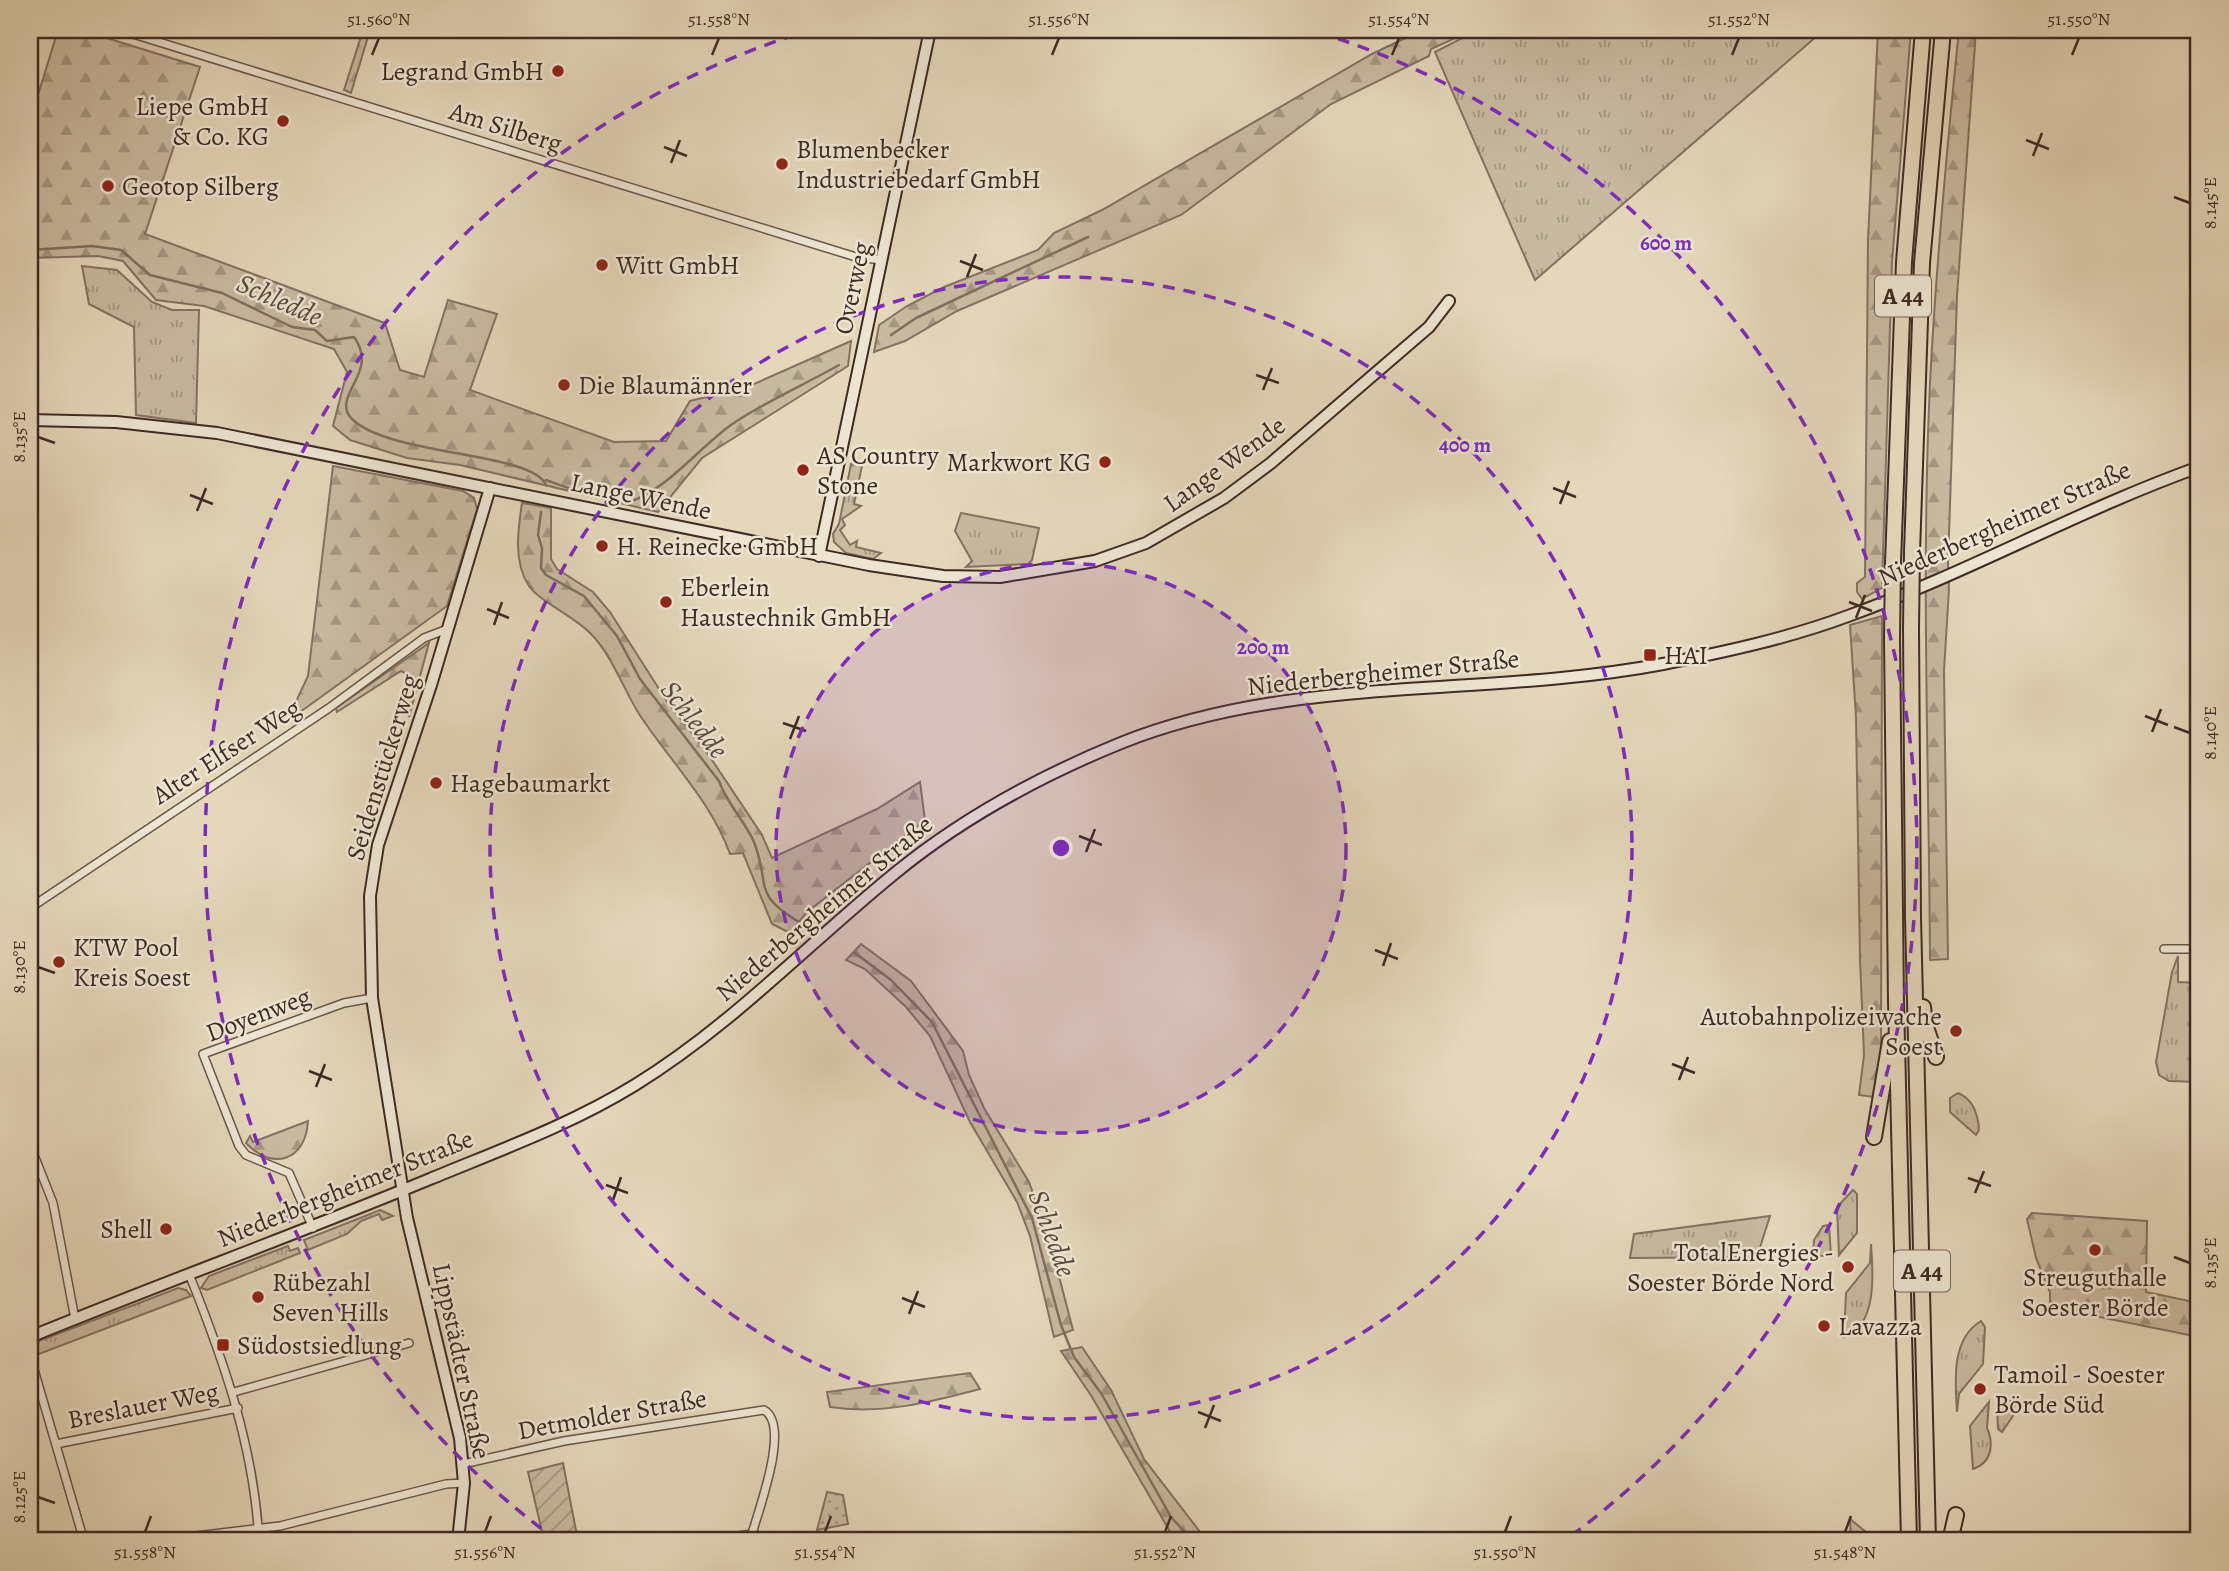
<svg xmlns="http://www.w3.org/2000/svg" width="2229" height="1571" font-family="Alegreya,serif">
	<style>
		.grass { fill: url(#grass-tufts); stroke: #837262; stroke-width: 2 }
		.forest { fill: url(#forest-firs); stroke: #837262; stroke-width: 2 }
		.park { fill: url(#park-dots); stroke: #837262; stroke-width: 2 }
		.garden { fill: url(#garden-furrows); stroke: #837262; stroke-width: 2 }
		.lines { fill: none; stroke-linecap: round; stroke-linejoin: round }
		.stream { stroke: #806f5f; stroke-width: 2.5 }
		.street-casing { stroke: #68564a; stroke-width: 10 }
		.secondary-casing { stroke: #3e2b24; stroke-width: 14 }
		.highway-casing { stroke: #3e2b24; stroke-width: 18 }
		.street { stroke: #ede5d2; stroke-width: 7 }
		.secondary { stroke: #ede5d2; stroke-width: 10 }
		.highway { stroke: #e4d7ba; stroke-width: 14 }
		.highway-bridge-casing { stroke: #3e2b24; stroke-width: 18; stroke-linecap: butt }
		.highway-bridge { stroke: #e4d7ba; stroke-width: 14 }
		.ticks { fill: none; stroke: #3e2b24; stroke-width: 2.5 }
		.ring { fill: none; stroke: #7b2cbf; stroke-width: 3.5; stroke-dasharray: 12 9 }
		.poi-dot { fill: #8f2418; stroke: #ede5d2; stroke-width: 2.5 }
		.labels { text-anchor: middle; stroke-width: 5; stroke-linejoin: round; paint-order: stroke }
		.shield { fill: #ede5d2; stroke: #726358; stroke-width: 2 }
		.shield-label { font-size: 24px; font-weight: bold; fill: #3e2b24 }
		.poi-label { font-size: 26px; fill: #3e2b24; stroke: #ede5d2; text-anchor: start }
		.street-label { font-size: 26px; fill: #3e2b24; stroke: #ede5d2 }
		.water-label { font-size: 28px; font-style: italic; fill: #5a483d; stroke: #ede5d2 }
		.centre { fill: #7b2cbf; stroke: #ede5d2; stroke-width: 3.5 }
		.ring-label { font-size: 21px; text-anchor: middle; font-weight: bold; fill: #7b2cbf; stroke: #ede5d2; stroke-width: 5; stroke-linejoin: round; paint-order: stroke }
		.neatline { fill: none; stroke: #3e2b24; stroke-width: 2.5 }
		.ticks-label { font-size: 18px; text-anchor: middle; fill: #3e2b24 }
	</style>
	<defs>
		<pattern id="grass-tufts" width="24" height="20" patternUnits="userSpaceOnUse" patternTransform="scale(1.75)"><rect width="24" height="20" fill="#c8baa0"/><path d="M3 7l-1-3M5 7V3M7 7l1-3M15 17l-1-3M17 17v-4M19 17l1-3" fill="none" stroke="#a49782"/></pattern>
		<pattern id="forest-firs" width="22" height="20" patternUnits="userSpaceOnUse" patternTransform="scale(1.75)"><rect width="22" height="20" fill="#c8baa0"/><path d="M5 1l3.5 6h-7zM16 11l3.5 6h-7z" fill="#a49782"/></pattern>
		<pattern id="park-dots" width="8" height="8" patternUnits="userSpaceOnUse" patternTransform="scale(1.75)"><rect width="8" height="8" fill="#c8baa0"/><path d="M2 2h.1M6 6h.1" fill="none" stroke="#a49782" stroke-width="1.8" stroke-linecap="round"/></pattern>
		<pattern id="garden-furrows" width="10" height="10" patternUnits="userSpaceOnUse" patternTransform="scale(1.75)"><rect width="10" height="10" fill="#c8baa0"/><path d="M-1 1l2-2M0 10L10 0M9 11l2-2" fill="none" stroke="#a49782"/></pattern>
	</defs>
	<rect width="100%" height="100%" fill="#e4d7ba"/>
	<filter id="stains"><feTurbulence type="fractalNoise" baseFrequency=".00286" numOctaves="4"/><feColorMatrix values="0 0 0 0 .2 0 0 0 0 .09 0 0 0 0 .02 0 0 0 .5 -.17"/></filter>
	<radialGradient id="worn" r=".72"><stop offset=".6" stop-color="#630" stop-opacity="0"/><stop offset="1" stop-color="#630" stop-opacity=".3"/></radialGradient>
	<!-- grass -->
	<g class="grass">
		<polygon points="1478,30 1824,30 1535,280 1435,52"/>
		<polygon points="82,266 117,270 152,302 172,310 199,310 196,423 136,415 134,327 89,304"/>
		<polygon points="851,464 862,466 854,504 861,506 842,519 845,525 840,530 850,545 857,541 856,547 881,553 873,559 846,553 834,542 833,534 839,524"/>
		<polygon points="961,513 1039,528 1032,560 1028,564 966,567 972,561 955,531"/>
		<polygon points="2178,956 2178,982 2199,983 2199,1082 2169,1081 2159,1075 2156,1062 2172,972"/>
		<path d="M1958 1093C1973 1099 1978 1114 1979 1130L1976 1135 1950 1112V1098Z"/>
		<polygon points="1853,1190 1857,1194 1857,1233 1839,1255 1837,1207"/>
		<polygon points="380,1210 393,1216 382,1220 379,1214 361,1221 347,1234 308,1250 304,1240"/>
		<polygon points="1770,1216 1756,1260 1753,1257 1630,1258 1634,1234"/>
		<polygon points="1829,1225 1831,1256 1813,1256 1814,1240 1823,1226"/>
		<path d="M1871 1244C1873 1271 1878 1326 1844 1337L1846 1293 1870 1263Z"/>
		<polygon points="288,1246 290,1251 298,1248 300,1253 207,1290 201,1288 209,1276"/>
		<polygon points="178,1288 186,1290 191,1296 39,1354 34,1351 39,1341"/>
		<path d="M1981 1321 1985 1327 1983 1364 1959 1394 1957 1412C1955 1381 1951 1339 1981 1321Z"/>
		<polygon points="1997,1401 2015,1401 2013,1416 2002,1432 1998,1429"/>
		<path d="M1989 1402 1987 1428C1993 1441 1994 1462 1973 1469L1970 1426Z"/>
		<polygon points="1850,1519 1877,1541 1851,1541"/>
	</g>
	<!-- forest -->
	<g class="forest">
		<polygon points="58,30 81,30 200,67 145,234 385,323 400,370 424,377 448,300 497,314 470,390 614,442 666,441 690,401 745,388 851,341 848,366 702,458 658,512 460,465 407,458 350,440 333,426 347,372 334,349 204,306 156,300 123,261 98,256 30,258 30,121"/>
		<polygon points="363,30 370,30 351,93 344,90"/>
		<polygon points="1422,30 1473,30 1431,49 1429,56 1331,104 1181,215 957,311 905,341 874,352 879,325 907,306 944,287 1038,250 1054,233 1102,210 1372,54"/>
		<polygon points="1878,30 1911,30 1892,262 1882,588 1862,599 1857,592 1857,583 1865,577 1868,240"/>
		<path d="M1959 30H1976L1957 296 1948 564 1949 589 1944 671 1948 959 1930 960C1929 768 1921 575 1930 383 1936 265 1947 147 1959 30Z"/>
		<polygon points="333,466 463,491 474,498 477,509 447,606 296,715 293,708 308,676"/>
		<path d="M522 503 551 508V559L557 569 593 592 610 612 668 703 708 754 762 835 772 858 877 809 920 782 925 820 807 912 790 933 772 924 743 853 730 854C712 803 671 762 641 717 624 691 613 657 592 635 575 616 541 603 529 586 513 562 518 529 522 503Z"/>
		<polygon points="1882,616 1881,1057 1874,1097 1859,1095 1864,1055 1860,959 1856,717 1850,625"/>
		<polygon points="429,643 409,717 405,673 401,671 337,712 336,708"/>
		<polygon points="861,944 911,981 963,1051 969,1075 984,1108 1029,1182 1049,1238 1073,1330 1054,1337 1030,1236 1017,1202 970,1122 930,1036 906,1007 865,969 846,960"/>
		<path d="M308 1121C306 1160 273 1172 246 1143L250 1136 253 1142Z"/>
		<polygon points="2032,1213 2147,1221 2146,1292 2199,1303 2199,1337 2050,1307 2050,1292 2036,1258 2027,1219"/>
		<polygon points="1082,1347 1111,1390 1144,1459 1207,1541 1179,1541 1172,1535 1092,1397 1061,1351"/>
		<path d="M970 1373 980 1389C931 1402 881 1415 830 1407L827 1392Z"/>
	</g>
	<!-- park -->
	<polygon class="park" points="827,1492 843,1495 848,1524 817,1530"/>
	<!-- garden -->
	<polygon class="garden" points="563,1463 578,1541 540,1541 544,1540 528,1472"/>
	<g class="lines">
		<!-- stream -->
		<g class="stream">
			<path d="M30 250 92 246 121 250 150 275 222 293 292 327 315 330 327 341 354 337C381 374 328 396 353 420 392 456 532 452 546 485"/>
			<polyline points="891,335 916,318 1088,237"/>
			<path d="M546 480C563 486 613 505 628 502 661 495 701 446 731 425 764 402 804 385 839 365"/>
			<path d="M541 512 538 535 542 548 541 568 546 575 584 596 617 636 640 679 719 781C727 804 745 821 754 842 771 886 751 893 799 922"/>
			<polyline points="855,953 891,980 932,1022 1032,1218 1061,1325 1074,1357 1101,1393 1171,1517 1193,1541"/>
		</g>
		<defs>
			<g id="street">
				<polyline points="120,30 856,257 882,260"/>
				<polyline points="30,908 329,708 424,638 445,630"/>
				<polyline points="2164,949 2199,949"/>
				<polyline points="30,1145 53,1203 75,1319"/>
				<polyline points="313,1228 289,1173 246,1155 239,1146 203,1054 344,1003 372,998"/>
				<path d="M189 1274C224 1361 254 1447 259 1541"/>
				<polyline points="30,1356 84,1541"/>
				<polyline points="234,1392 409,1343"/>
				<polyline points="56,1444 238,1408"/>
				<path d="M463 1464 564 1441 764 1410C792 1426 756 1516 750 1541"/>
				<polyline points="154,1541 280,1526 446,1484 464,1483"/>
				<polyline points="707,1541 752,1534 778,1541"/>
			</g>
			<g id="secondary">
				<polyline points="30,420 116,422 217,433 869,565 943,576 1000,577 1095,561 1146,543 1224,498 1271,463 1429,327 1449,301"/>
				<polyline points="819,556 930,30"/>
				<path d="M30 1337C162 1283 297 1234 430 1179 500 1150 570 1125 635 1085 731 1026 808 944 894 874 962 818 1040 776 1121 743 1293 674 1484 698 1663 664 1725 652 1789 638 1848 616 1967 573 2079 510 2199 467"/>
				<polyline points="458,1541 464,1483 460,1438 407,1218 372,998 370,896 378,845 431,685 490,488"/>
			</g>
			<g id="highway">
				<polyline points="1912,552 1922,263 1943,30"/>
				<polyline points="1893,563 1904,262 1923,30"/>
				<polyline points="1911,629 1913,917 1928,1541"/>
				<polyline points="1892,638 1896,1002 1909,1541"/>
				<polyline points="1923,1007 1925,1024 1936,1057"/>
				<polyline points="1874,1137 1890,1041"/>
				<polyline points="1950,1541 1956,1515"/>
			</g>
		</defs>
		<!-- street casing -->
		<use href="#street" class="street-casing"/>
		<!-- secondary casing -->
		<use href="#secondary" class="secondary-casing"/>
		<!-- highway casing -->
		<use href="#highway" class="highway-casing"/>
		<!-- street -->
		<use href="#street" class="street"/>
		<!-- secondary -->
		<use href="#secondary" class="secondary"/>
		<!-- highway -->
		<use href="#highway" class="highway"/>
		<defs>
			<g id="highway-bridge">
				<polyline points="1911,629 1912,552"/>
				<polyline points="1892,638 1893,563"/>
			</g>
		</defs>
		<!-- highway-bridge casing -->
		<use href="#highway-bridge" class="highway-bridge-casing"/>
		<!-- highway-bridge -->
		<use href="#highway-bridge" class="highway-bridge"/>
	</g>
	<!-- ticks -->
	<path class="ticks" d="M372 55 379 38M712 55 719 38M1052 55 1059 38M1392 55 1399 38M1732 55 1739 38M2072 55 2079 38M2026 140 2049 149M664 147 687 156M2033 156 2042 133M671 163 680 140M2174 197 2190 203M960 261 983 270M967 277 976 254M1256 375 1279 383M1263 390 1272 368M38 437 55 443M1553 488 1576 497M190 495 213 504M1560 504 1569 481M197 511 206 488M1849 602 1872 611M487 609 509 618M1856 618 1865 595M494 625 502 602M2145 716 2168 725M783 723 806 731M2174 727 2190 733M2152 732 2161 709M790 739 799 716M1079 836 1102 845M1086 852 1095 829M1375 950 1398 959M1383 966 1391 943M38 967 55 973M1672 1064 1695 1073M309 1071 332 1080M1679 1080 1688 1057M316 1087 325 1064M1968 1178 1991 1186M606 1185 628 1193M1975 1193 1984 1171M613 1200 621 1177M2174 1257 2190 1263M902 1298 925 1307M909 1314 918 1291M1198 1412 1221 1421M1205 1428 1214 1405M38 1497 55 1503M145 1532 151 1516M485 1532 491 1516M825 1532 831 1516M1165 1532 1171 1516M1505 1532 1511 1516M1845 1532 1851 1516"/>
	<!-- distance rings -->
	<circle cx="1061" cy="848" r="285" fill="#7b2cbf" fill-opacity=".12"/>
	<g class="ring">
		<circle cx="1061" cy="848" r="285"/>
		<circle cx="1061" cy="848" r="571"/>
		<path d="M558 1541A856 856 0 0 1 804 32M1318 32A856 856 0 0 1 1564 1541"/>
	</g>
	<!-- markers -->
	<g class="poi-dot">
		<circle cx="558" cy="71" r="7"/>
		<circle cx="283" cy="121" r="7"/>
		<circle cx="782" cy="164" r="7"/>
		<circle cx="108" cy="186" r="7"/>
		<circle cx="602" cy="265" r="7"/>
		<circle cx="564" cy="385" r="7"/>
		<circle cx="1105" cy="462" r="7"/>
		<circle cx="803" cy="470" r="7"/>
		<circle cx="602" cy="546" r="7"/>
		<circle cx="666" cy="602" r="7"/>
		<rect x="1643" y="648" width="14" height="14" rx="3.5"/>
		<circle cx="436" cy="783" r="7"/>
		<circle cx="59" cy="962" r="7"/>
		<circle cx="1956" cy="1031" r="7"/>
		<circle cx="166" cy="1229" r="7"/>
		<circle cx="2095" cy="1250" r="7"/>
		<circle cx="1848" cy="1267" r="7"/>
		<circle cx="258" cy="1297" r="7"/>
		<circle cx="1824" cy="1326" r="7"/>
		<rect x="216" y="1338" width="14" height="14" rx="3.5"/>
		<circle cx="1980" cy="1389" r="7"/>
	</g>
	<g class="labels">
		<!-- shield labels -->
		<g class="shield">
			<rect x="1875" y="275.5" width="56" height="41" rx="5"/>
			<rect x="1894" y="1250.5" width="56" height="41" rx="5"/>
		</g>
		<g class="shield-label">
			<text x="1903" y="304">A 44</text>
			<text x="1922" y="1279">A 44</text>
		</g>
		<!-- poi labels -->
		<g class="poi-label">
			<text x="544" y="80" text-anchor="end">Legrand GmbH</text>
			<text x="269" y="115" text-anchor="end">Liepe GmbH<tspan x="269" dy="30">&amp; Co. KG</tspan></text>
			<text x="796" y="158">Blumenbecker<tspan x="796" dy="30">Industriebedarf GmbH</tspan></text>
			<text x="122" y="195">Geotop Silberg</text>
			<text x="616" y="274">Witt GmbH</text>
			<text x="578" y="394">Die Blaumänner</text>
			<text x="817" y="464">AS Country<tspan x="817" dy="30">Stone</tspan></text>
			<text x="1091" y="471" text-anchor="end">Markwort KG</text>
			<text x="616" y="555">H. Reinecke GmbH</text>
			<text x="680" y="596">Eberlein<tspan x="680" dy="30">Haustechnik GmbH</tspan></text>
			<text x="1664" y="664">HAI</text>
			<text x="450" y="792">Hagebaumarkt</text>
			<text x="73" y="956">KTW Pool<tspan x="73" dy="30">Kreis Soest</tspan></text>
			<text x="1942" y="1025" text-anchor="end">Autobahnpolizeiwache<tspan x="1942" dy="30">Soest</tspan></text>
			<text x="152" y="1238" text-anchor="end">Shell</text>
			<text x="1834" y="1261" text-anchor="end">TotalEnergies -<tspan x="1834" dy="30">Soester Börde Nord</tspan></text>
			<text x="2095" y="1286" text-anchor="middle">Streuguthalle<tspan x="2095" dy="30">Soester Börde</tspan></text>
			<text x="272" y="1291">Rübezahl<tspan x="272" dy="30">Seven Hills</tspan></text>
			<text x="1838" y="1335">Lavazza</text>
			<text x="237" y="1354">Südostsiedlung</text>
			<text x="1994" y="1383">Tamoil - Soester<tspan x="1994" dy="30">Börde Süd</tspan></text>
		</g>
		<!-- street labels -->
		<g class="street-label">
			<text transform="translate(506 127) rotate(17)" y="9">Am Silberg</text>
			<text transform="translate(852 288) rotate(-78)" y="9">Overweg</text>
			<text transform="translate(1224 464) rotate(-36)" y="9">Lange Wende</text>
			<text transform="translate(641 496) rotate(12)" y="9">Lange Wende</text>
			<text transform="translate(2004 523) rotate(-24)" y="9">Niederbergheimer Straße</text>
			<text transform="translate(1383 672) rotate(-6)" y="9">Niederbergheimer Straße</text>
			<text transform="translate(226 751) rotate(-33)" y="9">Alter Elfser Weg</text>
			<text transform="translate(382 767) rotate(-73)" y="9">Seidenstückerweg</text>
			<text transform="translate(824 908) rotate(-40)" y="9">Niederbergheimer Straße</text>
			<text transform="translate(258 1014) rotate(-21)" y="9">Doyenweg</text>
			<text transform="translate(345 1188) rotate(-22)" y="9">Niederbergheimer Straße</text>
			<text transform="translate(462 1361) rotate(78)" y="9">Lippstädter Straße</text>
			<text transform="translate(143 1405) rotate(-11)" y="9">Breslauer Weg</text>
			<text transform="translate(612 1414) rotate(-10)" y="9">Detmolder Straße</text>
		</g>
		<!-- water labels -->
		<g class="water-label">
			<text transform="translate(280 299) rotate(24)" y="10">Schledde</text>
			<text transform="translate(695 719) rotate(52)" y="10">Schledde</text>
			<text transform="translate(1053 1233) rotate(70)" y="10">Schledde</text>
		</g>
	</g>
	<circle cx="1061" cy="848" r="10" class="centre"/>
	<g class="ring-label">
		<text x="1666" y="250">600 m</text>
		<text x="1465" y="452">400 m</text>
		<text x="1263" y="654">200 m</text>
	</g>
	<!-- margin -->
	<rect width="2229" height="1571" fill="none" stroke="#e4d7ba" stroke-width="77"/>
	<rect x="38" y="38" width="2152" height="1494" class="neatline"/>
	<g class="ticks-label">
		<text x="379" y="25">51.560°N</text>
		<text x="719" y="25">51.558°N</text>
		<text x="1059" y="25">51.556°N</text>
		<text x="1399" y="25">51.554°N</text>
		<text x="1739" y="25">51.552°N</text>
		<text x="2079" y="25">51.550°N</text>
		<text transform="translate(2210 203) rotate(-90)" y="6">8.145°E</text>
		<text transform="translate(19 437) rotate(-90)" y="6">8.135°E</text>
		<text transform="translate(2210 733) rotate(-90)" y="6">8.140°E</text>
		<text transform="translate(19 967) rotate(-90)" y="6">8.130°E</text>
		<text transform="translate(2210 1263) rotate(-90)" y="6">8.135°E</text>
		<text transform="translate(19 1497) rotate(-90)" y="6">8.125°E</text>
		<text x="145" y="1558">51.558°N</text>
		<text x="485" y="1558">51.556°N</text>
		<text x="825" y="1558">51.554°N</text>
		<text x="1165" y="1558">51.552°N</text>
		<text x="1505" y="1558">51.550°N</text>
		<text x="1845" y="1558">51.548°N</text>
	</g>
	<rect width="100%" height="100%" filter="url(#stains)"/>
	<rect width="100%" height="100%" fill="url(#worn)"/>
</svg>
